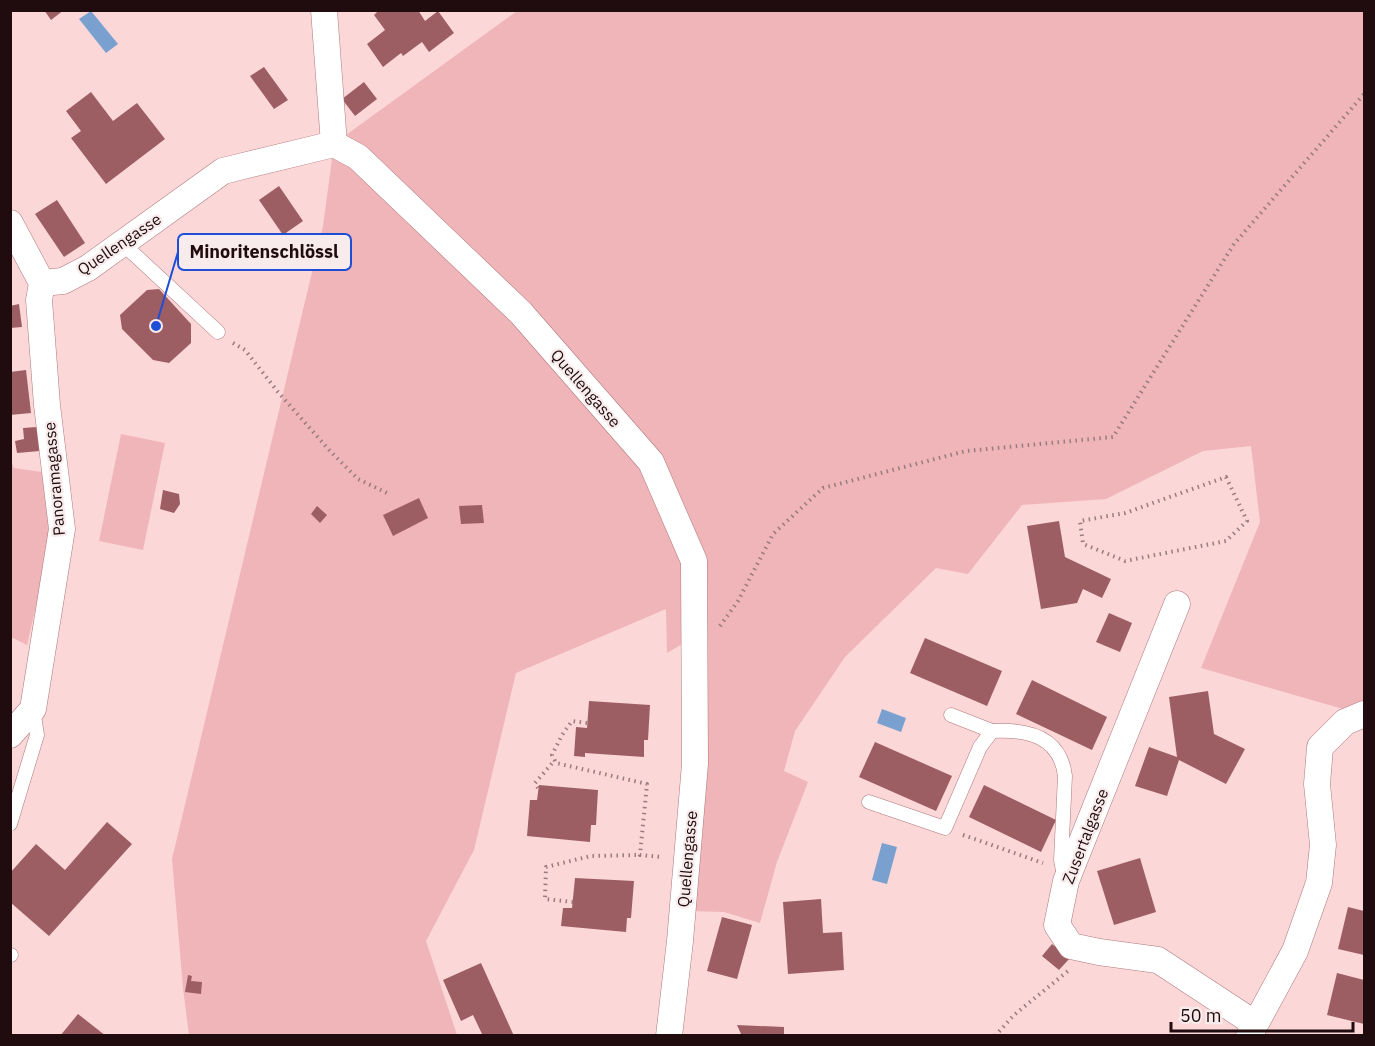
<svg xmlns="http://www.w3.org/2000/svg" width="1375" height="1046" font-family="'IBM Plex Sans',sans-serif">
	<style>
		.green { fill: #f0b5b8 }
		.water { fill: #7aa0d0 }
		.building { fill: #9d5e63 }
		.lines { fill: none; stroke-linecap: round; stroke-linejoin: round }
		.lane-casing { stroke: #af787c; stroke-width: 15 }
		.street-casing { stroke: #af787c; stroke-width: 27 }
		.path { stroke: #997c7e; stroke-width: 4; stroke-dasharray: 1.5 4.5; stroke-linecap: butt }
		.lane { stroke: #fff; stroke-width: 14 }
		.street { stroke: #fff; stroke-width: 26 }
		.labels { text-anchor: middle; stroke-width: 4.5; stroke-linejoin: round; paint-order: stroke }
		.street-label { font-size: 16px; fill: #200c0e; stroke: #f8ebec }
		.leader { fill: none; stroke: #1d4ed8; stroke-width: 2 }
		.callout-dot { fill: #1d4ed8; stroke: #f8ebec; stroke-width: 2 }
		.callout { fill: #f8ebec; stroke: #1d4ed8; stroke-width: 2 }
		.callout-label { font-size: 18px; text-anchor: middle; font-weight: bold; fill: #200c0e }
	</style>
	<rect width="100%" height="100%" fill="#fcd7d8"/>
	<!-- green -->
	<g class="green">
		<polygon points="517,11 1364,11 1364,710 1357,713 1201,668 1260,522 1251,446 1203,451 1106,499 1022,505 968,574 936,568 845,657 795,731 784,771 808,782 777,862 760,923 724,912 687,911 703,637 658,457 529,303 346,135"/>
		<polygon points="334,144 358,157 651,462 694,561 694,637 667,653 666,609 516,673 474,850 426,941 457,1035 189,1035 183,988 172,859 323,226"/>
		<polygon points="121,434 165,443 143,550 99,541"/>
		<polygon points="10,460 14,468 48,473 50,545 27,645 11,637"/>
	</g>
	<!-- water -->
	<g class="water">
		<polygon points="91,11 118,44 106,53 79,19"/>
		<polygon points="882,709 906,718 901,732 877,723"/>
		<polygon points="882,843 897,847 887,884 872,880"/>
	</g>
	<!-- building -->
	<g class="building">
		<polygon points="44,10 64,10 51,20"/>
		<polygon points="379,10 418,10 425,21 438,11 454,33 429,52 422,42 403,56 401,53 383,67 367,44 385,30 374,15"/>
		<polygon points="264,67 288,100 274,109 250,76"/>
		<polygon points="364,82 377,99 355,116 342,99"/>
		<polygon points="91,92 113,121 137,103 165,139 106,184 71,138 81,131 66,111"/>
		<polygon points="279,186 303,221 283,235 259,200"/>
		<polygon points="57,200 85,243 64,257 35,214"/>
		<polygon points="159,289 191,324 191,343 169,363 153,360 122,329 120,315 147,290"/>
		<polygon points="19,304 22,327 10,328 10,306"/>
		<polygon points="26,370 31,413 10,415 10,372"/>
		<polygon points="37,427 40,451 17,453 15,441 24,439 23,428"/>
		<polygon points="163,490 179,494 180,504 174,513 160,509"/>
		<polygon points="419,498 428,518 393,536 383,515"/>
		<polygon points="482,505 484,523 461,524 459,506"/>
		<polygon points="317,506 327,515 320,523 311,514"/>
		<polygon points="1059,521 1065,557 1111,579 1102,598 1083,589 1077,603 1041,609 1027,526"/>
		<polygon points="1109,613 1132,623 1120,652 1096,642"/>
		<polygon points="925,638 1002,671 987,706 910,673"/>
		<polygon points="1032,680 1107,717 1092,750 1016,714"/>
		<polygon points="1208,691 1214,734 1245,749 1226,784 1179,760 1167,796 1135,786 1149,747 1177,757 1169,697"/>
		<polygon points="589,701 650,705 648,740 644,740 644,757 585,753 585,757 574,756 576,727 587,728"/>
		<polygon points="875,742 952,776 936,811 859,777"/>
		<polygon points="539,785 598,790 596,825 591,825 590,842 527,836 530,800 537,800"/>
		<polygon points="984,785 1056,820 1041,852 969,817"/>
		<polygon points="107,822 132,844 49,936 10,902 10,873 36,844 65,870"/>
		<polygon points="1140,858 1156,912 1114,925 1097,871"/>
		<polygon points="575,878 634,881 631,918 627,918 626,932 561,926 563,908 572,908"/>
		<polygon points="821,899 823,933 842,932 844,970 788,974 783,902"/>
		<polygon points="1348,907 1364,911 1364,955 1338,949"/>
		<polygon points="722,917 752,925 737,979 707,971"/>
		<polygon points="1052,944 1070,958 1059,970 1042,956"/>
		<polygon points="481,963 514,1036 483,1036 473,1015 461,1021 443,980"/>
		<polygon points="1337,973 1364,980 1364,1024 1327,1015"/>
		<polygon points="188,975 192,976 191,981 202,982 201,994 185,992"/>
		<polygon points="78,1014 106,1036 60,1036"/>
		<polygon points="737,1025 784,1027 784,1036 738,1036 741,1034"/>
	</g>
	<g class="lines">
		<defs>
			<g id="lane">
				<polyline points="122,243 218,332"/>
				<polyline points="951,715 992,731"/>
				<path d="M869 802 945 828 980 747 992 731C1026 729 1060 735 1065 776L1061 860 1064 876"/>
				<polyline points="10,824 37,735 33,709"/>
				<polyline points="10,955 11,955"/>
			</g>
			<g id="street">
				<polyline points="324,10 334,144"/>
				<polyline points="10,223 42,283 39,300 47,405 62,529 33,709 10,735"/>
				<polyline points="42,283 63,281 88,268 223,171 334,144 358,157 521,313 651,462 694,561 695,764 680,941 669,1036"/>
				<polyline points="1177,604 1066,881 1057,925 1071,946 1099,952 1158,960 1254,1023"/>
				<polyline points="1249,1036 1295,951 1319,883 1323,845 1317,784 1320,747 1345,722 1364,714"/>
			</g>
		</defs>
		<!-- lane casing -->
		<use href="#lane" class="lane-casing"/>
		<!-- street casing -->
		<use href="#street" class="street-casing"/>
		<!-- path -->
		<g class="path">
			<polyline points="233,343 245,350 278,392 331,452 358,479 389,494"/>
			<polygon points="1226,477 1247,521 1226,541 1125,561 1083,544 1080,521 1125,513"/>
			<polyline points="720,626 738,601 773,534 823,488 966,451 1113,437 1234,244 1364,94"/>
			<polyline points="587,723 572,721 562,735 552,755 556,763 647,784 640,855 662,857"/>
			<polyline points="538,788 535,783 555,760"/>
			<polyline points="963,835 1043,863"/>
			<polyline points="573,902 545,899 546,867 591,856 640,855"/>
			<polyline points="995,1036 1014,1015 1068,971"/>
		</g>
		<!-- lane -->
		<use href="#lane" class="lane"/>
		<!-- street -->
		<use href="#street" class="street"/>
	</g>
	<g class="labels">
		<!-- street labels -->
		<g class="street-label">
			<text transform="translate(119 244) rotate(-34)" y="6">Quellengasse</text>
			<text transform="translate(586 388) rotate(49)" y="6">Quellengasse</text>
			<text transform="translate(54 479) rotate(-95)" y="6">Panoramagasse</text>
			<text transform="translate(1085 836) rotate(-69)" y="6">Zusertalgasse</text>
			<text transform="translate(687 859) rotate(-85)" y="6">Quellengasse</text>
		</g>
	</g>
	<!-- callouts -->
	<path class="leader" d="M156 326L178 252"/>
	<circle class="callout-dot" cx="156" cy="326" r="6"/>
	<rect class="callout" x="178" y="234" width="173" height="36" rx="6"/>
	<g class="callout-label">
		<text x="264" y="258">Minoritenschlössl</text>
	</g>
	<!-- border -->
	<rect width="1375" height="1046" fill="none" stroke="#200c0e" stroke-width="24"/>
	<!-- scale -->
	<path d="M1171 1022v9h182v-9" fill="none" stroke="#200c0e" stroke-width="3"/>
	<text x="1180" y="1022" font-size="18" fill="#200c0e" stroke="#f8ebec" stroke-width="4.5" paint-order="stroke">50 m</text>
</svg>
